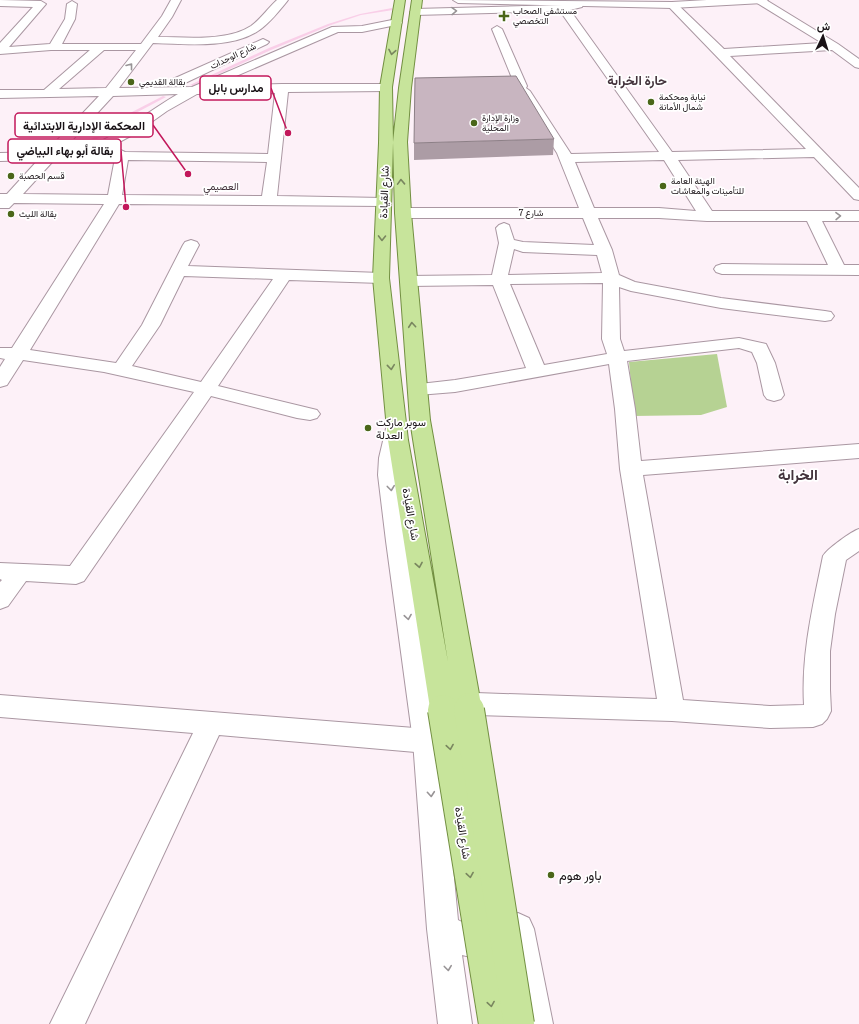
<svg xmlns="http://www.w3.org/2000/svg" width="859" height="1024" font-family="Literata,Vazirmatn,serif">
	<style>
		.green { fill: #b6d293 }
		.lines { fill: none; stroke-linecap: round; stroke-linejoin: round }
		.stream { fill: #f9cfe8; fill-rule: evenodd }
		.minor-casing { stroke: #aa97a2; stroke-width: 2 }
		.tertiary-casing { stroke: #aa97a2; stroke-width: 2 }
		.primary-casing { stroke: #728f41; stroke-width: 2 }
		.minor { fill: #fff; fill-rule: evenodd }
		.tertiary { fill: #fff; fill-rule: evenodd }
		.primary { fill: #c7e49b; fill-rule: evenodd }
		.primary-bridge-far1-casing { stroke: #728f41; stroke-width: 26; stroke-linecap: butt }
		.primary-bridge-casing { stroke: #728f41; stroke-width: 32; stroke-linecap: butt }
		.primary-bridge-far1 { stroke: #c7e49b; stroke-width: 24 }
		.primary-bridge { stroke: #c7e49b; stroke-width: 30 }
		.wall { fill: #ac9ca5 }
		.building { fill: #c8b5c0; stroke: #8c7f86 }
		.oneway { stroke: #989496 }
		.oneway2 { stroke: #79865f }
		.poi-dot { fill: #4a6619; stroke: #fff; stroke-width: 1.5 }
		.labels { text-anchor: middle; stroke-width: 3.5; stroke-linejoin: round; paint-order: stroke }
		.far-poi-label { font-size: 9px; fill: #191216; stroke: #fff; text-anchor: start }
		.far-street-label { font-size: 9px; fill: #191216; stroke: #fff }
		.far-neighbourhood-label { font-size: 10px; fill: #43333c; stroke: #fff }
		.street-label { font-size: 11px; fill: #191216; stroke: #fff }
		.poi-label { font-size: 11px; fill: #191216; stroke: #fff; text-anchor: start }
		.far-district-label { font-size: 13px; font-weight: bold; fill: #43333c; stroke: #fff }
		.near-poi-label { font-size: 13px; fill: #191216; stroke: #fff; text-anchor: start }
		.district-label { font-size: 15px; font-weight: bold; fill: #43333c; stroke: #fff }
		.leader { fill: none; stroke: #c2185b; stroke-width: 1.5 }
		.callout-dot { fill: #c2185b; stroke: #fff; stroke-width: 1.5 }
		.callout { fill: #fff; stroke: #c2185b; stroke-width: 1.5 }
		.callout-label { font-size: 12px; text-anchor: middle; font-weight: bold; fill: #191216 }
	</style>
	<rect width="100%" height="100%" fill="#fdf1f8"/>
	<!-- green -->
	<polygon class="green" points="717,354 727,407 701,415 634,416 629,362"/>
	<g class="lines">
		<!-- stream -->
		<g class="stream">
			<polygon points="392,8 393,10 361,15 331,25 271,50 193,86 190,85 269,48 328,24 360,14"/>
			<polygon points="163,96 166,97 134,114 110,132 95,140 73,149 70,148 93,138 108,130 132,112"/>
		</g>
		<defs>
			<g id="minor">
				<path d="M0 0 41 1 46 4 9 47 50 44 65 19 67 4 72 1 77 4 75 19 62 44H141L162 16 171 0H181L172 17 158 37C185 37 227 42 251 26 261 19 268 8 277 0H288C280 10 269 24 258 31 231 49 184 44 153 43L119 88 192 87 332 27 362 26 397 19 402 22 401 24 362 32H338L213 86 282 84H390L392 87 390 90 386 91 288 92 277 196 383 198 388 199 390 202 388 205 383 206 119 204 30 350 116 363 142 325 183 245 185 242 191 240 197 242 199 245 188 266 381 273 387 274 389 278 387 282 381 283 289 280 218 386 317 410 320 414 317 418 310 420 297 418 211 396 84 581 76 584 26 581 8 606 0 609V582L2 580 0 579V563L70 566 194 392 104 372 23 360 7 385 0 387V367L5 359 0 358V348H12L104 204 14 203 9 208H0V194H7L38 160 0 161V153L46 152 99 96 0 98V90H44L90 50H51L0 54V43L33 7 0 6ZM104 50H136L106 88 59 89ZM275 93 268 154 125 152 112 146 136 133 167 111 197 94ZM178 94C150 110 124 132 94 144 85 148 73 148 64 149L113 96ZM103 150 115 158 108 195 23 194 55 159ZM128 160 267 162 262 196 122 195ZM184 276 273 279 201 382 132 366 160 325Z"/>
				<path d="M757 0H766L838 44 859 59V68L855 67 832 50 730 56 859 188V200L854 199 814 157 678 160 712 211H859V221H822L844 265H859V275L722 274 716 272 714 269 716 266 722 264 828 265 807 221H707L659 218H598L612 250 619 275 635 282 721 298 825 311 831 312 834 316 831 320 825 321 721 308 631 291 619 287 620 339 624 351 739 338 766 344 775 363 784 395 781 399 774 401 767 399 764 395 757 363 752 352 739 348 627 361 635 409 641 461 859 444V458L643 475 683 700 770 706 804 705C801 654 813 606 823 556 827 549 852 531 859 529V551L846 560 835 614 830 651V690L831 711 827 719 822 724 813 727 770 728 672 721 476 715 467 712 463 704 467 696 476 693 657 699 620 469 615 409 609 364 455 392 418 395 411 393 408 389 411 385 455 380 526 368 493 285 408 286 402 285 400 281 402 277 408 276 492 275 499 243 496 228 499 225 504 223 509 225 514 240 523 242 594 245 583 218H403L398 216 395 213 398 210 403 208H579L557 153 518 91 519 90H498L496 87 498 84 514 83 492 29 497 26 502 29 527 86 526 88 530 91 571 154 659 152 560 11 415 15 410 12 415 9 563 5 578 2 582 3 583 5 582 7 570 10 672 152 806 149 667 5 672 2 676 3 724 49 822 43 757 3ZM664 160 696 211 659 208H594L575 162ZM514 249 523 252 597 255 602 273 508 275ZM603 283 602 339 607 354 544 365 510 284Z"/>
				<polygon points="263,39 269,42 267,44 181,85 173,85 171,82 173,79"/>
				<polygon points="0,695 427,729 437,733 441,741 437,749 427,753 219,735 85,1024 50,1024 193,733 0,717"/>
			</g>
			<g id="tertiary">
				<polygon points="453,0 672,2 707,0 768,0 763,3 672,8 458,3"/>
				<path d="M397 418 404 420 407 424 399 458 400 475 408 541 441 741 458 920C470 927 481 927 494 923L503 927 507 918 518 913 529 918 534 929 553 1024H519L506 949C494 958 477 959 462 955L472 1024H438L427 929 413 741 386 541 378 475 379 458 387 424 390 420Z"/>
			</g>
			<polygon id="primary" points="395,0 405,0 392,87 393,143 389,278 408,440 448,662 410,420 395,213 393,142 399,88 412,0 422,0 411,88 407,142 411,213 430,420 481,705 477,713 468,716 459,713 456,708 452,716 443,719 434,716 430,708 388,440 373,278 379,143 380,87"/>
		</defs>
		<!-- minor casing -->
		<use href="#minor" class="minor-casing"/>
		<!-- tertiary casing -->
		<use href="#tertiary" class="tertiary-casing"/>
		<!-- primary casing -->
		<use href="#primary" class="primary-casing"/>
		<!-- minor -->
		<use href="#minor" class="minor"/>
		<!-- tertiary -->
		<use href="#tertiary" class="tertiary"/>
		<!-- primary -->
		<use href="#primary" class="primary"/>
		<defs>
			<g id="primary-bridge-far1">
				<polyline points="468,705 469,711"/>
				<polyline points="443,708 444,711"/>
			</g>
			<g id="primary-bridge">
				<polyline points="443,710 494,1024"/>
				<polyline points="469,710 519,1024"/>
			</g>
		</defs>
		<!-- primary-bridge-far1 casing -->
		<use href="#primary-bridge-far1" class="primary-bridge-far1-casing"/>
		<!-- primary-bridge casing -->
		<use href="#primary-bridge" class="primary-bridge-casing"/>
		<!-- primary-bridge-far1 -->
		<use href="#primary-bridge-far1" class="primary-bridge-far1"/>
		<!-- primary-bridge -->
		<use href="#primary-bridge" class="primary-bridge"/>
	</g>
	<!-- wall -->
	<polygon class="wall" points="554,139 553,155 414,160 414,143"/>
	<!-- building -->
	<polygon class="building" points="516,76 554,139 414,143 415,78"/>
	<!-- one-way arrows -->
	<defs><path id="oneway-chevron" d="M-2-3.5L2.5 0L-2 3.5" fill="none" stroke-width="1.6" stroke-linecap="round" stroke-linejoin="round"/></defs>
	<g class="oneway">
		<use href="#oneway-chevron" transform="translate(454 11) rotate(-1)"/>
		<use href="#oneway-chevron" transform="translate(130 66) rotate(-52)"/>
		<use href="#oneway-chevron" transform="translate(838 216) rotate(-1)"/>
		<use href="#oneway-chevron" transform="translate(391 488) rotate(83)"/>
		<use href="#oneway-chevron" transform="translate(408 617) rotate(81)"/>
		<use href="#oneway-chevron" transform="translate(431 794) rotate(85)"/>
		<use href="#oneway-chevron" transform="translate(448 968) rotate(83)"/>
	</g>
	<g class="oneway2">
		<use href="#oneway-chevron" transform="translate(392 52) rotate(100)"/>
		<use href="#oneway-chevron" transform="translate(401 182) rotate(-92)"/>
		<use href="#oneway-chevron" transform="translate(382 238) rotate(91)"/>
		<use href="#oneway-chevron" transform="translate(412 325) rotate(-95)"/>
		<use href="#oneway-chevron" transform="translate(391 367) rotate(84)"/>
		<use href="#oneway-chevron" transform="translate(419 565) rotate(80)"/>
		<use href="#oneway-chevron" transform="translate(450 747) rotate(81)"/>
		<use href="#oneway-chevron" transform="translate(470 875) rotate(81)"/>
		<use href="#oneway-chevron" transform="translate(491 1004) rotate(81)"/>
	</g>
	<!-- markers -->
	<g class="poi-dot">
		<path d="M502 10h4v4h4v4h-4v4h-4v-4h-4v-4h4z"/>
		<circle cx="131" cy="82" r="4"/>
		<circle cx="651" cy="102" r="4"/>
		<circle cx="474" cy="123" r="4"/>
		<circle cx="11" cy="176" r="4"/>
		<circle cx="663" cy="186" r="4"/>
		<circle cx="11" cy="214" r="4"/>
		<circle cx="368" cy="428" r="4"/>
		<circle cx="551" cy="875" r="4"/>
	</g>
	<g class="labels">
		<!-- far-poi labels -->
		<g class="far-poi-label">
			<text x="513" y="14">مستشفى الصحاب<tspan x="513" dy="10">التخصصي</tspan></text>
			<text x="139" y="85">بقالة القديمي</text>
			<text x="659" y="100">نيابة ومحكمة<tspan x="659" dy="10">شمال الأمانة</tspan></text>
			<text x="482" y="121">وزارة الإدارة<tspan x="482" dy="10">المحلية</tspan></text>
			<text x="19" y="179">قسم الحصبة</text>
			<text x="671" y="184">الهيئة العامة<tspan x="671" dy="10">للتأمينات والمعاشات</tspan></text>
			<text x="19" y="217">بقالة الليث</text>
		</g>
		<!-- far-street labels -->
		<g class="far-street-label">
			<text transform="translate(233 56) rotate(-25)" y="3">شارع الوحدات</text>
			<text x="531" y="216">شارع 7</text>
		</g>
		<!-- far-neighbourhood labels -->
		<g class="far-neighbourhood-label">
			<text x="221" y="190">العصيمي</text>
		</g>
		<!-- street labels -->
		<g class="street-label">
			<text transform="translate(384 192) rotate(-88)" y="4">شارع القيادة</text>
			<text transform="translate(411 514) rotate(80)" y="4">شارع القيادة</text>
			<text transform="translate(463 833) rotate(81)" y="4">شارع القيادة</text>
		</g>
		<!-- poi labels -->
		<g class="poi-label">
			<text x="376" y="426">سوبر ماركت<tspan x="376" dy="13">العدلة</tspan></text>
		</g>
		<!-- far-district labels -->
		<g class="far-district-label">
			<text x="637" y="85">حارة الخرابة</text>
		</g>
		<!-- near-poi labels -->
		<g class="near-poi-label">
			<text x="559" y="880">باور هوم</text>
		</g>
		<!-- district labels -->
		<g class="district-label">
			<text x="798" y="480">الخرابة</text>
		</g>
	</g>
	<!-- callouts -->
	<path class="leader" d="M288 133L271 88M188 174L153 125M126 207L121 151"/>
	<g class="callout-dot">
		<circle cx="288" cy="133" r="4"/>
		<circle cx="188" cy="174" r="4"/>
		<circle cx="126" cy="207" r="4"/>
	</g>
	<g class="callout">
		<rect x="200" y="76" width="71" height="24" rx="4"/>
		<rect x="15" y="113" width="138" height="24" rx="4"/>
		<rect x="8" y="139" width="113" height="24" rx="4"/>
	</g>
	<g class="callout-label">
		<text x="236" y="92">مدارس بابل</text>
		<text x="84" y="130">المحكمة الإدارية الابتدائية</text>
		<text x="65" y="155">بقالة أبو بهاء البياضي</text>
	</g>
	<!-- north arrow -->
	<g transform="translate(823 36) rotate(4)" stroke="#ffffff" stroke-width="3" paint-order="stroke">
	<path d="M0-3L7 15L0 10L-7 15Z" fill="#191216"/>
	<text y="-6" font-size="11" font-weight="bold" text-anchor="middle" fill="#191216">ش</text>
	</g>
</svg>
